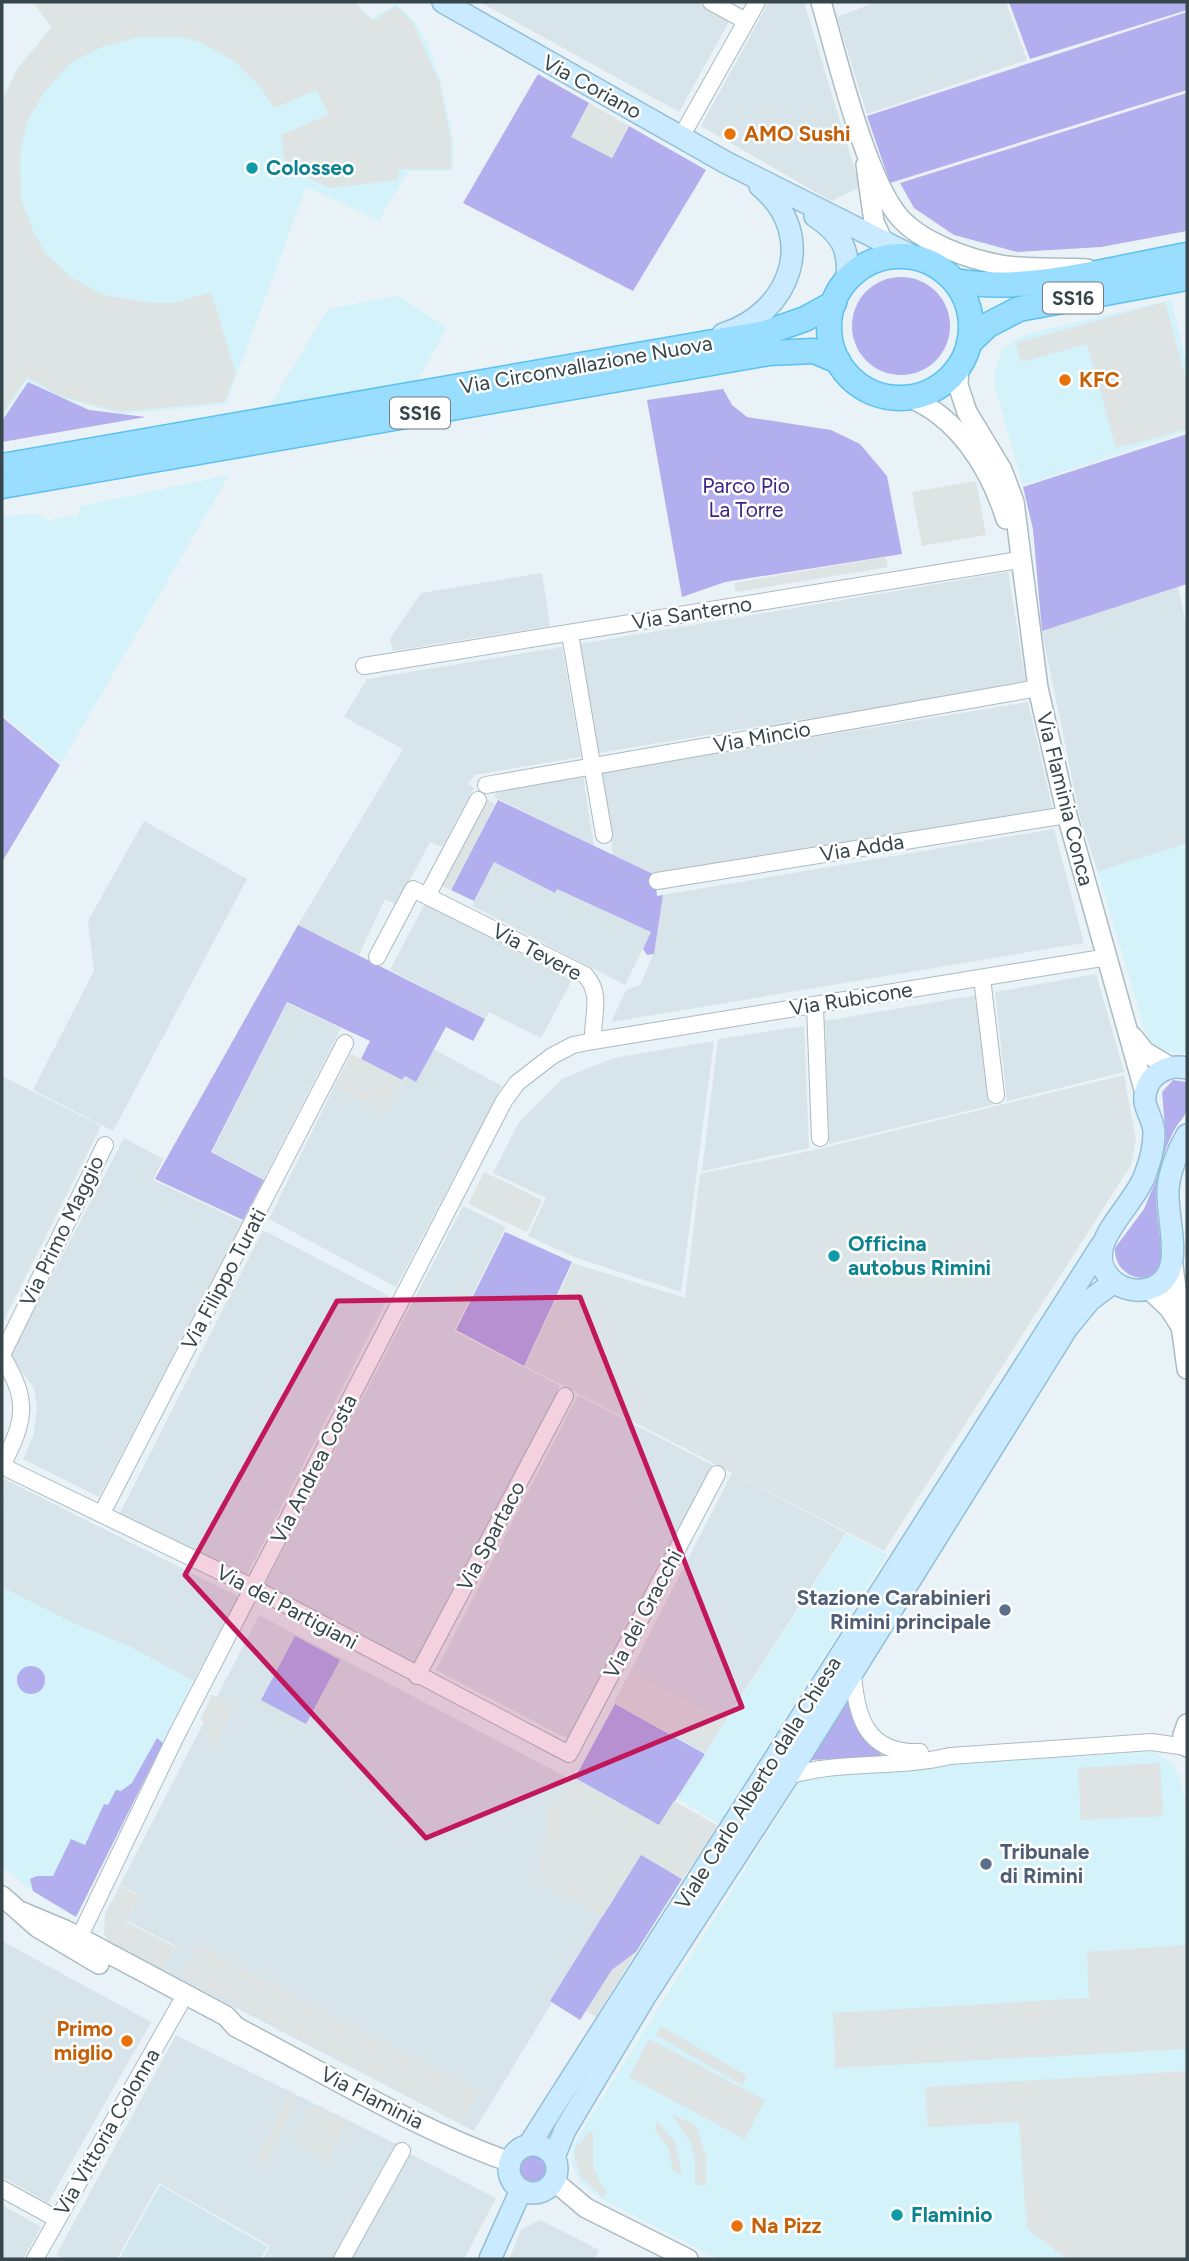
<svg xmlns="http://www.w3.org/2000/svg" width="1189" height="2261" font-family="Figtree,sans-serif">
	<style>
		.residential { fill: #d7e4ea }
		.commercial { fill: #d3f2f9 }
		.industrial { fill: #dbe4e6 }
		.education { fill: #d2e6f0 }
		.green { fill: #b3aeee }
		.parking { fill: #dee3e4 }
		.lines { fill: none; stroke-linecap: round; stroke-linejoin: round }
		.minor-casing { stroke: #aabcc3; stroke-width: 18 }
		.tertiary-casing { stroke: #aabcc3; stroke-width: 22 }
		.secondary-casing { stroke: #93bfd6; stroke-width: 24 }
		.primary-casing { stroke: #5dc1f0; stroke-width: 27 }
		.minor { stroke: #fff; stroke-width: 16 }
		.tertiary { stroke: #fff; stroke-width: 19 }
		.secondary { stroke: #caebff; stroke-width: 21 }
		.primary { stroke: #9df; stroke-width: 24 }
		.marked { fill: #c2185b; fill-opacity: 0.2; stroke: #c2185b; stroke-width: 5; stroke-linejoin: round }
		.food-dot { fill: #e8710a; stroke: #fff; stroke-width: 2.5 }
		.culture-dot { fill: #0f9aa8; stroke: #fff; stroke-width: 2.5 }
		.service-dot { fill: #5c6f8a; stroke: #fff; stroke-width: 2.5 }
		.labels { text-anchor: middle; stroke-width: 5; stroke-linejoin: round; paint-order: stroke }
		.shield { fill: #fff; stroke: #727e81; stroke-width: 2 }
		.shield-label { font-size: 19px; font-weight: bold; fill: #36464b }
		.street-label { font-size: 21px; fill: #36464b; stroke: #fff }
		.food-label { font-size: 21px; font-weight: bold; fill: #c56008; stroke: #fff; text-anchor: start }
		.culture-label { font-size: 21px; font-weight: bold; fill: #0d838f; stroke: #fff; text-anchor: start }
		.park-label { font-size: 21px; fill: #3a2383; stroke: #fff }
		.service-label { font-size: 21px; font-weight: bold; fill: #4e5e75; stroke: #fff; text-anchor: end }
	</style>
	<rect width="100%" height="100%" fill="#e9f2f6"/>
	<!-- residential -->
	<g class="residential">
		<polygon points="480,2 696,2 730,20 679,112"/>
		<polygon points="769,2 804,2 860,187 831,201 701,126"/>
		<polygon points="876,2 1006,2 1027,60 867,114 837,17"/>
		<polygon points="1008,572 1026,683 598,753 580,644"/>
		<polygon points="542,573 550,626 393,651 390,639 421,593"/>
		<polygon points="1178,587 1187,629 1187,843 1098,872 1080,817 1042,631"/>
		<polygon points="562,647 581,757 474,775 468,784 474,788 442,847 430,842 397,905 385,899 359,955 298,925 403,749 344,717 367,679"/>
		<polygon points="1028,702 1053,811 655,875 613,855 602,772"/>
		<polygon points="583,776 594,846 494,797 497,791"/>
		<polygon points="144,821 247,879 113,1131 33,1090 94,971 88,921"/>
		<polygon points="1054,829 1084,943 611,1022 626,990 640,985 654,953 663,895"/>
		<polygon points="494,862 554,893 557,889 651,932 625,985 472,906"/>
		<polygon points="425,903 572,980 541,1038 489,1012 485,1019 390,970"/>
		<polygon points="1096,974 1124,1072 1007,1101 995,992"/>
		<polygon points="977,995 992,1105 829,1144 825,1021"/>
		<polygon points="287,1003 341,1028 264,1179 212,1152"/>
		<polygon points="804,1026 809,1148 702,1171 718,1039"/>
		<polygon points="714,1041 681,1292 574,1257 528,1236 546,1198 493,1173 519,1122 562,1079 614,1058"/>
		<polygon points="433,1049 502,1086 396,1287 269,1219 334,1087 385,1113 405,1076 416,1081"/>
		<polygon points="2,1076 101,1126 2,1324"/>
		<polygon points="124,1138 163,1159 153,1180 243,1222 99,1497 23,1459 34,1434 37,1407 34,1388 10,1356"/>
		<polygon points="463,1206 506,1227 454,1331 560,1386 415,1666 264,1586"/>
		<polygon points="263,1230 389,1296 245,1578 119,1515"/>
		<polygon points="578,1395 714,1466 568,1739 436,1670"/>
		<polygon points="732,1473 846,1533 705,1753 614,1703"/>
		<polygon points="4,1479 239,1597 193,1681 131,1647 71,1622 2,1587"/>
		<polygon points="259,1615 659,1826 474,2131 163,1970 176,1946 127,1921 139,1895 120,1885"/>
		<polygon points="2,1941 151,2022 48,2203 2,2177"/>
		<polygon points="176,2035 398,2145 335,2259 263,2259 270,2246 159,2183 117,2259 64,2259 56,2255"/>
		<polygon points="408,2153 496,2198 464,2259 349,2259"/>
		<polygon points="2,2205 41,2227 23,2259 2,2259"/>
		<polygon points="540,2220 599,2250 594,2259 509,2259 521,2230"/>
	</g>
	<!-- commercial -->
	<g class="commercial">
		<polygon points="32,2 356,2 372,19 396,3 415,22 429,47 440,80 453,140 453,171 408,171 379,220 306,187 226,404 120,414 59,397 27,380 2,418 2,100 16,70 51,27"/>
		<polygon points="398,296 447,328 416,383 267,410 328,309"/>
		<polygon points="1171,300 1187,364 1187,431 1023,485 994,384 995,371 1003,349 1015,340 1030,333"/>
		<polygon points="229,475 61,763 2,714 2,516 37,514 48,520 78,515 81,506"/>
		<polygon points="1187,843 1187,1053 1180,1054 1158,1049 1148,1040 1098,872"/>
		<polygon points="847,1534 887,1555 719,1824 677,1798"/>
		<polygon points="2,1587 71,1622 131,1647 193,1681 76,1917 37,1894 2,1867"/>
		<polygon points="1147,1752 1158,1754 1174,1764 1185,1797 1187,2070 1152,2072 1187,2071 1187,2259 718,2259 600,2198 580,2182 572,2163 573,2145 799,1783 812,1775 831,1772"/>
	</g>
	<!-- industrial -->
	<polygon class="industrial" points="1124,1075 1136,1140 1131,1165 884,1551 525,1366 573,1263 685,1298 700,1174 823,1148"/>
	<!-- education -->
	<polygon class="education" points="160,2185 268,2247 260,2259 119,2259"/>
	<!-- green -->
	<g class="green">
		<polygon points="1009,2 1187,2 1187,10 1030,59"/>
		<polygon points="1187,12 1187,90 890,183 867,116"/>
		<polygon points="538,74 589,103 572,137 612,158 629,126 706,170 633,291 463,203"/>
		<polygon points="1187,93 1187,231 1101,247 1017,252 954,235 914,208 900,183"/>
		<circle cx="901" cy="326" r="49"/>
		<polygon points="28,382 89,410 146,417 2,442 2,421"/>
		<polygon points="723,389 732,405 747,417 831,430 860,444 887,476 902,554 725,582 682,597 647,400"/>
		<polygon points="1187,434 1187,584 1042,631 1033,529 1023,487"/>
		<polygon points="2,717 60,765 2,862"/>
		<polygon points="498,800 655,875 657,896 663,895 654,954 647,955 643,949 651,932 557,889 555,893 494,862 474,901 451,890"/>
		<polygon points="298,925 485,1019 473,1041 446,1027 416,1082 405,1076 402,1080 361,1059 370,1041 287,1002 211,1152 264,1180 243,1220 155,1179"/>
		<path d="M1173 1080 1187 1082C1187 1090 1189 1102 1187 1109 1186 1115 1179 1122 1176 1127 1165 1146 1159 1168 1156 1189 1154 1208 1165 1254 1160 1264 1148 1291 1113 1274 1115 1248L1144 1209 1157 1178 1166 1139 1162 1092Z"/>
		<polygon points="505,1232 572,1262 524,1366 456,1330"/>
		<polygon points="295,1636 340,1660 306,1724 261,1700"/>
		<circle cx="31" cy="1680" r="14"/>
		<polygon points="848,1698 860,1734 884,1757 810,1760"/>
		<polygon points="615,1704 705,1754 659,1826 575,1778"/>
		<polygon points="157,1738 163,1743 76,1917 33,1891 30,1879 37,1876 53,1876 71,1839 85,1845 104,1804 108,1805 116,1790 121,1791 132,1783"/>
		<polygon points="641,1854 682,1879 636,1952 612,1970 580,2020 550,2001"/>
		<circle cx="533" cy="2169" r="14"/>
	</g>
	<!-- parking -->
	<g class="parking">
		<polygon points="33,2 354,2 373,21 396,6 413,23 439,81 451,140 451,169 399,169 398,180 331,188 286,169 281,135 328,115 317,90 274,108 262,89 235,62 201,42 180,37 138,37 102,47 85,55 69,65 45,91 28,120 23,138 20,156 21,199 35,236 47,255 72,278 103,295 154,303 175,303 211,292 236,374 224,402 120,412 60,396 27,377 2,415 2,101 17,70 52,27"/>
		<polygon points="589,103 629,126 612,158 571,137"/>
		<polygon points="1165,302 1187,383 1187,429 1116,448 1087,344 1021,362 1016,343"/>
		<polygon points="976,481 986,535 922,546 912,492"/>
		<polygon points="886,557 888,567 736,592 734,583"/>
		<polygon points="484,798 495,804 451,890 440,885"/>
		<polygon points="351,1054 402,1080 385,1113 334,1087"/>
		<polygon points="484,1172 542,1200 527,1232 468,1204"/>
		<polygon points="632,1671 725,1720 705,1751 615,1703"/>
		<polygon points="212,1695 234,1705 216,1745 204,1739 211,1725 200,1720"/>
		<polygon points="1160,1763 1163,1816 1081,1820 1078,1768"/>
		<polygon points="575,1778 659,1825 674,1801 720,1827 682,1879 641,1855 603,1916 537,1882 547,1833 545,1814"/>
		<polygon points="120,1886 139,1896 126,1922 175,1947 163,1970 108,1941 104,1933 105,1914"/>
		<polygon points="1187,1945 1187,2049 835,2068 833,2013 1089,1998 1087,1952"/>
		<polygon points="198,1946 479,2091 462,2123 181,1977"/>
		<polygon points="636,1952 596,2017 586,2011 612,1970"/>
		<polygon points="661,2026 747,2076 742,2085 656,2035"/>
		<polygon points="649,2039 765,2100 745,2139 629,2077"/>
		<polygon points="1187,2071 1187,2259 1067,2259 1027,2229 1019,2122 928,2127 925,2087"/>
		<polygon points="288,2096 297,2100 265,2167 256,2162"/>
		<polygon points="312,2105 347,2122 328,2159 293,2141"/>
		<polygon points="672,2115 693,2123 698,2131 706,2157 706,2186 695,2184 695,2157 690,2141"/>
		<polygon points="657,2121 675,2142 682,2175 673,2171 668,2147 655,2130"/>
		<polygon points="588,2132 593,2132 593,2167 601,2185 607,2191 603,2198 580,2176 575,2158 576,2143 580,2144"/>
	</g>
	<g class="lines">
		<defs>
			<g id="minor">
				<polyline points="711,2 746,21"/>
				<polyline points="681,137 757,2"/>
				<polyline points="570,634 604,835"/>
				<polyline points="364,666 1019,560"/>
				<polyline points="486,785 1038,688"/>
				<path d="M478 800 427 896 585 975C603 994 592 1016 593 1041"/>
				<polyline points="657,881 1067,815"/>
				<polyline points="377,957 413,889 427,896"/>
				<polyline points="982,978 996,1095"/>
				<polyline points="815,1006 820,1138"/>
				<polyline points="2,1355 105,1145"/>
				<path d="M2 1356C30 1402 25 1420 2 1466"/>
				<polyline points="2,1466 254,1588 569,1754 717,1474"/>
				<polyline points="102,1513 345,1043"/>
				<path d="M853 1673C856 1718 867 1754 920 1752"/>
				<polyline points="417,1676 565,1396"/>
				<path d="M788 1776C841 1760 897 1769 950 1756L1151 1742 1187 1747"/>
				<polyline points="79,1938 176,1736 504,1101 517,1083 552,1056 573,1045 593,1041 1108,957"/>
				<polyline points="2,2189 57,2219"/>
				<polyline points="35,2259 180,2004"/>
				<polyline points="342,2259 402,2151"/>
			</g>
			<g id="tertiary">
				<path d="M821 2C837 56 865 178 900 218 923 243 968 259 1001 265 1029 270 1059 267 1087 269"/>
				<polyline points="866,165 874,222 882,239"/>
				<polyline points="959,367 958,385 967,412 1002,470 1014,502 1038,688 1067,815 1145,1093"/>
				<path d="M908 397C958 417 990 468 1006 519"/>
				<polyline points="1133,1037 1145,1052 1170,1067"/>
				<polyline points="1173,1266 1187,1369"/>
				<polyline points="1149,1289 1169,1308 1180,1325"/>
				<polyline points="1187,1724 1183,1735 1187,1747"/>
				<polyline points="2,1896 37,1927 99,1964"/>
				<path d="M22 1912 65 1930 226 2016 236 2027C325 2073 416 2129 510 2162"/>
				<polyline points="554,2181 586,2208 688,2259"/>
			</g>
			<g id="secondary">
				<polyline points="443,2 725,162 916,258"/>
				<path d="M815 216C841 234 850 248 847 280"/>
				<path d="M723 334C791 313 819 235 760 186"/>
				<path d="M1187 1068C1165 1063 1143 1078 1145 1102 1147 1113 1154 1122 1154 1133 1154 1147 1150 1162 1145 1175 1133 1209 1077 1248 1113 1281 1122 1289 1136 1292 1148 1289 1189 1278 1166 1222 1168 1190 1169 1172 1178 1150 1187 1135"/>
				<circle cx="533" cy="2169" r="24"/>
				<polyline points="529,2145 1101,1246"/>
				<polyline points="554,2157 565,2130 644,1998 788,1776 1067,1328 1090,1300 1114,1282"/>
				<polyline points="490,2259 521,2190"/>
			</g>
			<g id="primary">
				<circle cx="900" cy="327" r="71"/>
				<path d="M955 281C1030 294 1112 268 1187 255"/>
				<polyline points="969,343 988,325 1019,309 1187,278"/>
				<polyline points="2,466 765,333 805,319 834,303"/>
				<polyline points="2,486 769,353 814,351 838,361"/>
			</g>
		</defs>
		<!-- minor casing -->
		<use href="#minor" class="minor-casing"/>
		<!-- tertiary casing -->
		<use href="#tertiary" class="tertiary-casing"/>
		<!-- secondary casing -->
		<use href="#secondary" class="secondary-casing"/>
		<!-- primary casing -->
		<use href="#primary" class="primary-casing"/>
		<!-- minor -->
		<use href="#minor" class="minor"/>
		<!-- tertiary -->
		<use href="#tertiary" class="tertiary"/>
		<!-- secondary -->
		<use href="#secondary" class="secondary"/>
		<!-- primary -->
		<use href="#primary" class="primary"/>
	</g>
	<!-- marked area -->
	<path class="marked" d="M580 1297 742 1707 426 1838 185 1575 337 1301Z"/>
	<!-- markers -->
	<g class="food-dot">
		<circle cx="730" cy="134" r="7"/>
		<circle cx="1065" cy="380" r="7"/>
		<circle cx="127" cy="2041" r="7"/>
		<circle cx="737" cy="2226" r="7"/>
	</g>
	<g class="culture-dot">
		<circle cx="252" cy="168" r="7"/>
		<circle cx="834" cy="1256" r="7"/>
		<circle cx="897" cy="2215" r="7"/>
	</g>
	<g class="service-dot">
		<circle cx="1005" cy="1610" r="7"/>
		<circle cx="986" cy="1864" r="7"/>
	</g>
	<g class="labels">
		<!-- shield labels -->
		<g class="shield">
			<rect x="1043" y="282.5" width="60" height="31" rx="5"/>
			<rect x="390" y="397.5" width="60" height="31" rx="5"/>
		</g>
		<g class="shield-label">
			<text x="1073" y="305">SS16</text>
			<text x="420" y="420">SS16</text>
		</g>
		<!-- street labels -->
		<g class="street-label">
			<text transform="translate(592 87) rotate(29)" y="7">Via Coriano</text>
			<text transform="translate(586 365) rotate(-10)" y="7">Via Circonvallazione Nuova</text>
			<text transform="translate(692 613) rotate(-9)" y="7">Via Santerno</text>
			<text transform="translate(762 737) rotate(-10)" y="7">Via Mincio</text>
			<text transform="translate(1065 799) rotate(76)" y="7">Via Flaminia Conca</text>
			<text transform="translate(862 848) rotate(-9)" y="7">Via Adda</text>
			<text transform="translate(537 952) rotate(28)" y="7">Via Tevere</text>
			<text transform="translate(851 999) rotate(-9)" y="7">Via Rubicone</text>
			<text transform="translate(62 1231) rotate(-64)" y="7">Via Primo Maggio</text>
			<text transform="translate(224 1279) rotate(-62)" y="7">Via Filippo Turati</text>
			<text transform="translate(314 1469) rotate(-63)" y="7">Via Andrea Costa</text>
			<text transform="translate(491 1536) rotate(-62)" y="7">Via Spartaco</text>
			<text transform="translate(287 1607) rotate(28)" y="7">Via dei Partigiani</text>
			<text transform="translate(643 1614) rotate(-62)" y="7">Via dei Gracchi</text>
			<text transform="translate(758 1783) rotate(-58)" y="7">Viale Carlo Alberto dalla Chiesa</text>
			<text transform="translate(372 2098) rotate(27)" y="7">Via Flaminia</text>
			<text transform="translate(107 2132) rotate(-60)" y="7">Via Vittoria Colonna</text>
		</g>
		<!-- food labels -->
		<g class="food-label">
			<text x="744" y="141">AMO Sushi</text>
			<text x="1079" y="387">KFC</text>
			<text x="113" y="2036" text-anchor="end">Primo<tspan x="113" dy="24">miglio</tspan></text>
			<text x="751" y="2233">Na Pizz</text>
		</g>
		<!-- culture labels -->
		<g class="culture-label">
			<text x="266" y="175">Colosseo</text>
			<text x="848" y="1251">Officina<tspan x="848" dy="24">autobus Rimini</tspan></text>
			<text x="911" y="2222">Flaminio</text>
		</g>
		<!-- park labels -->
		<g class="park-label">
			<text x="746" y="493">Parco Pio<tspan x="746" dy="24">La Torre</tspan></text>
		</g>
		<!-- service labels -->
		<g class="service-label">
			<text x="991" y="1605">Stazione Carabinieri<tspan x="991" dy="24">Rimini principale</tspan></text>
			<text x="1000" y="1859" text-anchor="start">Tribunale<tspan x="1000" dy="24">di Rimini</tspan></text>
		</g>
	</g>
	<!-- border -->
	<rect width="1189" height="2261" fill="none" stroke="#36464b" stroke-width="7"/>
</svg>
